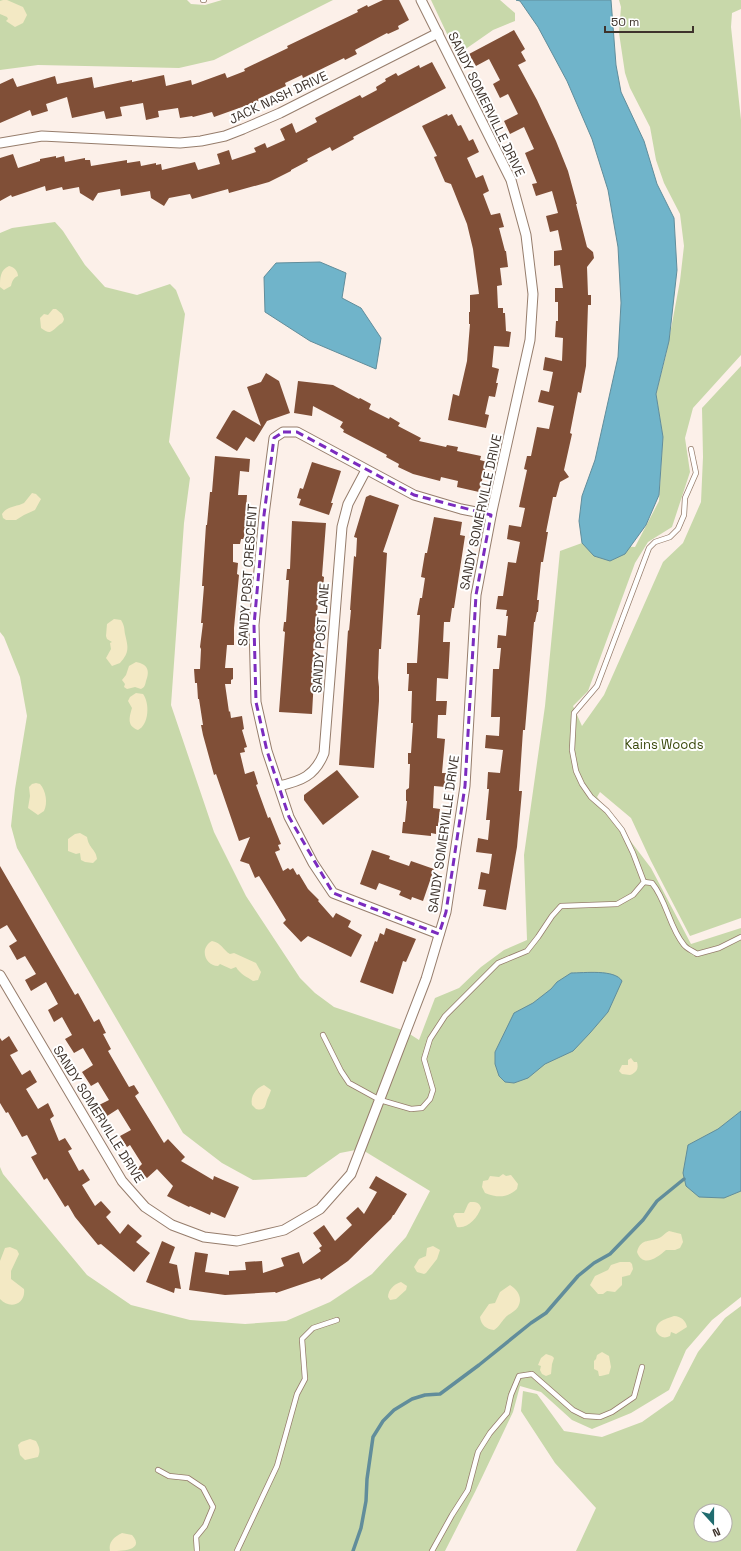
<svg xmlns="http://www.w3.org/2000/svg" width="741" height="1551" font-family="'Space Grotesk',sans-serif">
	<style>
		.green { fill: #c8d8aa; fill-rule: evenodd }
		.sand { fill: #f3e9c4 }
		.water { fill: #70b4ca; stroke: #618d9b }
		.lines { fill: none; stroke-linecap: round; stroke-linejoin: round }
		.stream { stroke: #618d9b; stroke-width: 3.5 }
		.building { fill: #804f37 }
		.lane-casing { stroke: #967d6c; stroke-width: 6 }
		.street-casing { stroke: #967d6c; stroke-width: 11 }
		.lane { stroke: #fff; stroke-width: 4.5 }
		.street { stroke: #fff; stroke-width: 9 }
		.marked { fill: none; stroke: #7b2cbf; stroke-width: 3; stroke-dasharray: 8 5; stroke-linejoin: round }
		.labels { text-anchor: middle; stroke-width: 4; stroke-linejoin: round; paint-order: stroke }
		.street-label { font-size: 13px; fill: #3e332c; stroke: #fff }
		.park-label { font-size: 13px; fill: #3a490c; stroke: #fff }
	</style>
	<rect width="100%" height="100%" fill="#fcf0e9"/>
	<!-- green -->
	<g class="green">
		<polygon points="0,0 187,0 191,4 205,5 222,0 333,0 214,60 179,68 38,65 0,70"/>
		<polygon points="431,0 500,0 515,13 515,21 493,30 457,55"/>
		<polygon points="619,0 741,0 741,9 732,13 731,27 741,120 741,355 693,408 685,438 690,472 672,527 648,542 635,563 588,691 573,706 582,726 604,695 663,562 683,543 701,502 703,457 702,408 741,366 741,918 690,936 651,861 631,818 600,792 597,797 651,868 691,944 741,928 741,1297 712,1320 686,1350 669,1390 631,1413 592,1429 572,1420 541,1392 520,1386 513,1412 475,1492 445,1551 0,1551 0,1167 3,1174 87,1275 131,1305 190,1320 245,1324 286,1321 330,1302 372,1274 406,1237 430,1191 361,1149 340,1153 306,1177 253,1180 222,1163 183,1133 17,848 11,826 15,789 27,716 20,677 4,637 0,632 0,233 12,228 55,222 63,231 85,265 105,287 137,295 170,284 176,290 185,314 169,442 190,478 184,523 171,705 214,832 246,896 300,978 315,993 334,1007 405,1031 419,1040 435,998 459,988 481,967 504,950 527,940 524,855 545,706 560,551 582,543 635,547 659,501 663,437 656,394 666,355 680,281 684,246 680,214 664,183 656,160 650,127 630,88 625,73 619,33 621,7"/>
		<path d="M741 1306V1551H576L596 1508 555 1463 521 1411 523 1391 537 1394 564 1431 602 1437 642 1422 673 1400 698 1352 725 1318ZM701 1511H725V1535H701Z"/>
	</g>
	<!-- sand -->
	<g class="sand">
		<polygon points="3,0 7,0 23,7 27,15 23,23 15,27 6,21 8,19 7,17 0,14 0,1"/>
		<path d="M9 266C14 267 18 271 18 276 13 278 12 282 11 286L4 290 0 287C0 278 0 270 9 266Z"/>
		<path d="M53 309H56L62 314 64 319C63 324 61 323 58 326 51 332 50 335 41 328L40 318 44 314 48 315Z"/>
		<path d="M32 493 36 494 41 499 35 510 24 515 16 520H6L3 518 2 514C7 506 16 507 24 503Z"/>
		<path d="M114 619 121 620C125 627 124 628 125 634 128 647 130 652 120 663L112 666 106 658 111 649 110 643 112 642 107 639 106 636 107 624Z"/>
		<path d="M136 662C148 664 150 671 146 681 145 685 145 687 141 689L135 687 127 689 124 687 125 684 122 680 126 675 129 666Z"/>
		<path d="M136 693 143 694C150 703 149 725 138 730 127 726 129 718 132 708L128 701 130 697Z"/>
		<path d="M36 783 40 784C46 791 48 803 44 811L38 815 28 808 30 796 29 787 32 784Z"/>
		<path d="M80 833 87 837C89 849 96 849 97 859L93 863 85 862 81 860 80 853 76 854 68 851V839L75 834Z"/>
		<path d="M212 941C222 943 223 950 230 954L234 953 256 963 261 972 258 980 253 981C247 977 240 974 236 967L231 969 220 964 218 966C205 966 199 948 212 941Z"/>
		<path d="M631 1058 634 1062H637C639 1069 636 1073 630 1075L622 1074 619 1071 622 1065H628V1060Z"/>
		<path d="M264 1085 271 1090C270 1094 268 1097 267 1100 265 1107 265 1111 256 1109L252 1105C250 1096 256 1088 264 1085Z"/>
		<path d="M503 1174 506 1176 511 1175 518 1184 517 1189C507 1198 498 1198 485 1193L482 1187 483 1181 488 1180 490 1176 499 1177Z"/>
		<path d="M470 1202C476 1202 479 1202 481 1208 477 1218 468 1229 457 1227L453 1216 455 1213H464L468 1204Z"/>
		<path d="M669 1231 681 1234 683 1242 680 1248 675 1250H666C657 1258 643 1268 637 1252 641 1237 651 1243 661 1237 664 1235 665 1233 669 1231Z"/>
		<polygon points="433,1246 440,1250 437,1259 426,1273 424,1274 417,1272 414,1267 419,1259 426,1256 427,1248"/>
		<path d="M10 1247 17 1250 19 1254 11 1271V1279L24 1289C26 1304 10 1310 0 1299V1261L5 1248Z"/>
		<polygon points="620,1262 630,1262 632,1264 633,1269 630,1275 622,1277 622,1285 615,1292 607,1291 603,1294 598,1294 590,1285 595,1276 608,1270 611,1265"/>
		<path d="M401 1282 407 1286 406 1290 396 1299 390 1300 388 1297C388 1290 394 1284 401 1282Z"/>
		<path d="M510 1285C518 1290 523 1298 518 1307 515 1312 508 1314 505 1318 501 1322 499 1327 494 1330 486 1329 481 1325 480 1317L489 1304 495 1303 500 1292Z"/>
		<path d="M674 1316C681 1316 686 1321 687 1327L676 1334 671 1332 670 1336C664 1339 659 1337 656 1331 656 1320 667 1319 674 1316Z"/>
		<polygon points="602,1352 609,1356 611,1367 609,1374 601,1376 599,1376 598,1371 594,1369 594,1361 596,1359 597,1355"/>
		<polygon points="546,1354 552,1356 554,1358 552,1364 551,1374 546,1376 542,1374 540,1370 541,1366 538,1365 541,1358"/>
		<path d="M30 1439 36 1441C39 1447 41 1450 38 1457L25 1460 20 1455 18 1445 21 1442Z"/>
		<path d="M122 1533 132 1535C146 1551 120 1551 110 1551 108 1542 114 1537 122 1533Z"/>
	</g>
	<!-- water -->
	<g class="water">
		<polygon points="516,0 611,0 616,65 621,92 644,141 657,184 674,218 677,270 669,341 656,394 663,437 659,495 646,525 625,554 610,561 594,556 582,543 579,521 582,496 595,460 618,357 621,303 618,247 608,190 592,139 567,81 538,27 520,1"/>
		<polygon points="320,262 346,273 342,298 361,308 381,338 376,369 310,341 265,312 264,277 276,263"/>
		<path d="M571 973C584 973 615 969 622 981L608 1012 590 1033 573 1051 545 1064 528 1078 514 1083 505 1082 499 1076 495 1064V1052L514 1013 533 1003 551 989 557 982Z"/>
		<polygon points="741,1111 741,1191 724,1198 699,1197 686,1186 683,1173 688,1145 718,1129"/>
	</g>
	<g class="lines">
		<!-- stream -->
		<polyline class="stream" points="353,1551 361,1528 366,1501 367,1479 373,1437 383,1421 394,1410 412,1399 425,1395 440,1394 479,1365 531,1323 546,1313 578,1276 594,1263 610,1254 643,1220 657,1201 684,1179"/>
	</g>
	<!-- building -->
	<g class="building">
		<polygon points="383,0 399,0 409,20 398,26 399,29 388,34 387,33 355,50 357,54 345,60 344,58 303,78 302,75 285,83 286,86 258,99 259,101 214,117 212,112 193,117 192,116 180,118 178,108 158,111 159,117 146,120 143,103 120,107 122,116 106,119 104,111 72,118 67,97 46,104 48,111 32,116 30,110 0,123 0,84 13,78 17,87 55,76 57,84 92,77 94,88 132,80 132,82 164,75 166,86 191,80 192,85 225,73 227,78 245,71 244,69 288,48 287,46 358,12 357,10 367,5 368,7"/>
		<polygon points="514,30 525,49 521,52 526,61 518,65 537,100 556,141 568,171 577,204 576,204 587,247 593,252 594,258 587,267 588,295 591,295 591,305 588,305 586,366 581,393 578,392 570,433 572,434 564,470 569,477 560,482 556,497 553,497 546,532 548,532 543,562 541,562 537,600 539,600 538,612 537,612 535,622 534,622 525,730 523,730 519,791 522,791 517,847 506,910 483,906 486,890 478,889 481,872 489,874 492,854 476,852 478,838 488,840 490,820 486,820 489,789 487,789 488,772 500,773 503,750 485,748 486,735 499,736 500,717 491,717 493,669 499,669 501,648 497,648 498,635 506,636 508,616 506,616 507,610 496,609 498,596 503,596 508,562 516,563 520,542 507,539 509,525 521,527 525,508 519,507 527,470 524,469 527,456 531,456 537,427 549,429 554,406 538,402 541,390 549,392 553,372 543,370 545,357 562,361 563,338 555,337 556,321 558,321 558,302 555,302 555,288 563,288 560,265 554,266 554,251 562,250 558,230 550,232 546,216 558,213 552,191 536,196 532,184 537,183 525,153 534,149 524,127 510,134 504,121 518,114 508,94 500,98 493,84 500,80 489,59 476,66 469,54"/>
		<polygon points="432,62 446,88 353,137 354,139 332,151 330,147 307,159 308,161 291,170 291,171 269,182 229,193 228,189 192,199 190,194 169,198 164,206 151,198 150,191 121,196 120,189 98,193 93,201 80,193 79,187 63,190 62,187 46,191 45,186 12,197 11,195 0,201 0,158 13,154 18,168 40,161 40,159 56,156 56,158 64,156 65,162 85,158 85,160 90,160 91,166 127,160 127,163 140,161 141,166 156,163 156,165 161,164 162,170 195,162 198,170 220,164 217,154 229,150 232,160 256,152 254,148 265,143 267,148 285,140 280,129 292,123 296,133 317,122 315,118 360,95 362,98 377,90 376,87 386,81 385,79 396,73 398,76 419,65 420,68"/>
		<polygon points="447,114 448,116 452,114 458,126 461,125 469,141 473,139 479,152 467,158 476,178 483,175 489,191 483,194 491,215 500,213 504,227 499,228 505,251 506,251 508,267 500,268 502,285 497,286 498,308 503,308 503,313 505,313 506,331 511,332 509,347 494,346 492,367 499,369 496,383 498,383 495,397 489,396 485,414 489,415 486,428 448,420 453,394 459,396 467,361 470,324 469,324 469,312 470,312 470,295 479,294 473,249 467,224 451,184 445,182 434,157 437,156 422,126"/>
		<polygon points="266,373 279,381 290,413 267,421 254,442 246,437 237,451 216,438 232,411 234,410 261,426 247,387 261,382"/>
		<polygon points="298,381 333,385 359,399 360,398 371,404 369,409 389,419 390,417 400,423 398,426 421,438 419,441 446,447 447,445 458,447 457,451 481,456 480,460 487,462 479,492 457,487 458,481 441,477 440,481 413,474 398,467 399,464 386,457 387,455 343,432 344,430 340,427 343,422 313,406 312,416 294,413"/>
		<polygon points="215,456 250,459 249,472 240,471 238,495 247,495 244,539 241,539 240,544 233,544 233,562 238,563 237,574 239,575 234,628 234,645 227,645 225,668 233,668 233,679 231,680 231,684 225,684 229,712 230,711 231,718 242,716 244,729 242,730 247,747 244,748 245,752 240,753 245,774 254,771 258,784 256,785 268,818 270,817 281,844 278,845 280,850 275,852 283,871 288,868 290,870 293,868 297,875 299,874 308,889 319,900 318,901 333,918 336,913 351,921 348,927 362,935 351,957 308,936 301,942 283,923 286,920 259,876 255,878 249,864 240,861 250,837 239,841 216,774 214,775 203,735 201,725 203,725 199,699 198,699 197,683 195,683 194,669 200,669 201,649 200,647 203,623 201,623 204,586 202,586 206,525 207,525 210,492 212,492"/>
		<polygon points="312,462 341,471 331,503 333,503 329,515 299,505 301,499 297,498 300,488 303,489"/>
		<polygon points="370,495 399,505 383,552 387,553 381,649 379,649 378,678 379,687 379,701 374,768 339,765 348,630 349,631 351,610 350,610 354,556 356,557 357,538 354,537 366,497"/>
		<polygon points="434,517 462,522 460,535 465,536 454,608 452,608 450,622 444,622 443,642 450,642 448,679 437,678 436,701 447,701 446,715 438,715 437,738 445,739 442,773 446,773 445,787 434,786 433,808 440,809 438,826 436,826 436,834 431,833 431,836 402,833 403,822 405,822 407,801 406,801 406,790 409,788 410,764 408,764 408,753 411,753 413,723 411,723 412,691 408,691 409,674 407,674 407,663 417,663 420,615 417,615 420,598 422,598 425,578 421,577 425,553 427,553"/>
		<polygon points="292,521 326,523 322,576 324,577 323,589 319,589 316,628 320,628 319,642 316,642 312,714 279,712 285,632 283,631 284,622 286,622 289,580 286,580 287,569 290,569"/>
		<polygon points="337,770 359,797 323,825 304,800 304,795"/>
		<polygon points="372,850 390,856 389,859 409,866 411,861 434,869 423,901 412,897 411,900 399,895 401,891 379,883 376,890 360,884"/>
		<polygon points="0,866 75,995 78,993 94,1022 99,1019 106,1033 103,1034 111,1049 108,1051 129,1087 134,1085 139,1093 135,1096 164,1143 168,1139 185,1157 181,1161 213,1180 214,1176 239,1187 225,1218 211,1212 210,1215 190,1206 189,1207 167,1196 173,1186 157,1169 147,1178 137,1169 142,1164 130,1145 127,1147 120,1136 131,1130 118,1109 104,1118 97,1106 109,1100 98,1082 91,1086 82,1072 93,1065 83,1048 74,1053 65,1039 72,1035 62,1017 54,1022 48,1010 58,1004 46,982 31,991 25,980 36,974 25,956 17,960 9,946 17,941 7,925 0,929"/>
		<polygon points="386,928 416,939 406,962 403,961 393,994 360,982 375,941 377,942 380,933 384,935"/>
		<polygon points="9,1036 18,1051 10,1055 22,1075 30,1070 37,1082 26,1089 38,1109 48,1103 54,1116 50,1119 59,1141 65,1138 72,1149 68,1151 79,1171 83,1169 90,1180 82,1185 95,1206 101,1201 111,1212 106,1217 120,1234 128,1224 142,1236 136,1242 150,1253 134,1272 101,1244 98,1245 75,1217 68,1205 65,1207 47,1178 44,1180 31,1157 37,1154 27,1135 22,1137 8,1112 6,1113 0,1103 0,1038 2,1041"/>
		<polygon points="376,1176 407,1194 394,1215 393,1215 391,1219 348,1261 321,1280 320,1278 276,1293 275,1292 225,1295 189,1290 195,1252 208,1254 205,1272 229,1275 229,1271 246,1270 245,1262 262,1261 263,1273 284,1266 281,1258 299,1252 303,1264 321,1251 319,1248 322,1246 313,1233 324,1225 335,1241 352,1225 346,1218 358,1207 364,1214 377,1192 369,1188"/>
		<polygon points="162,1241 175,1247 169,1263 177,1265 181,1289 175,1288 174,1293 146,1282"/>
	</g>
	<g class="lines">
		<defs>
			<g id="lane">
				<polyline points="203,0 204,0"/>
				<path d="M644 882 652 883C667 901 669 927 684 945 687 949 693 951 697 954L719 948 741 937"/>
				<polyline points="323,1035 341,1071 349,1083 380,1100 411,1109 422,1108 430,1099 433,1090 424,1059 430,1039 445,1016 498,963 527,951 538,937 552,916 561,906 617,904 633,895 644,882 633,853 622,830 607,811 591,797 582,784 576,771 572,750 574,713 597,686 649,548 655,542 670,537 678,529 684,515 685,498 696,473 691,449"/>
				<polyline points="158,1470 169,1476 188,1478 203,1488 213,1507 205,1526 196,1537 197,1551"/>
				<polyline points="237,1551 277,1466 297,1394 305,1379 302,1339 313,1328 337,1320"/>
				<polyline points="432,1551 452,1515 468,1490 478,1452 490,1433 507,1413 511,1395 519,1376 532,1374 573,1410 585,1416 600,1417 612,1412 634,1397 642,1367"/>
			</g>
			<g id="street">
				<polyline points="0,143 42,136 180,143 201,141 225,136 243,129 280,113 438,33"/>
				<path d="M279 786C301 781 315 776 324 753L342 527 348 504 366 470"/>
				<polyline points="439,934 333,893 313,863 289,817 267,751 256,702 254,625 264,515 274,438 283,432 297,432 414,495 461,509 491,515"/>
				<polyline points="0,975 122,1181 145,1207 172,1225 204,1237 237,1241 284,1230 320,1209 351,1174 426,979 446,912 465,786 476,595 492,511 530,340 533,294 526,235 511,180 421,0"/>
			</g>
		</defs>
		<!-- lane casing -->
		<use href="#lane" class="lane-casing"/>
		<!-- street casing -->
		<use href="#street" class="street-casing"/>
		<!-- lane -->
		<use href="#lane" class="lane"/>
		<!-- street -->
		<use href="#street" class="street"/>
	</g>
	<!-- marked area -->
	<path class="marked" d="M283 432H297L414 495 491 515 476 595 465 786 446 912 439 934 333 893 289 817 267 751 256 702 254 625 264 515 274 438Z"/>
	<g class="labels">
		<!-- street labels -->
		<g class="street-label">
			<text transform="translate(278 97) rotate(-25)" y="5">JACK NASH DRIVE</text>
			<text transform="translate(487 104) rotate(64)" y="5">SANDY SOMERVILLE DRIVE</text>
			<text transform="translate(480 512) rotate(-78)" y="5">SANDY SOMERVILLE DRIVE</text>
			<text transform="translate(247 575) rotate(-86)" y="5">SANDY POST CRESCENT</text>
			<text transform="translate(320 638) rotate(-86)" y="5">SANDY POST LANE</text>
			<text transform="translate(443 834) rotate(-82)" y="5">SANDY SOMERVILLE DRIVE</text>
			<text transform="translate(99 1114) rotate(58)" y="5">SANDY SOMERVILLE DRIVE</text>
		</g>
		<!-- park labels -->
		<g class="park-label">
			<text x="664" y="749">Kains Woods</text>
		</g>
	</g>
	<!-- north arrow -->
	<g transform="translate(713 1523) rotate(159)"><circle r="19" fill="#ffffff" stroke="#b2adab"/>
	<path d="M0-3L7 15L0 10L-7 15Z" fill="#206c6f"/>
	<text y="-6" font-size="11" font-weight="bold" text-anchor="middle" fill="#3e332c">N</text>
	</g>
	<!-- scale -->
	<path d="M605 26v6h88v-6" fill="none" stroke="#3e332c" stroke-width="2"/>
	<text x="611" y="26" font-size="12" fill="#3e332c" stroke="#ffffff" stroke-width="3" paint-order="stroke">50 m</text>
</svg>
